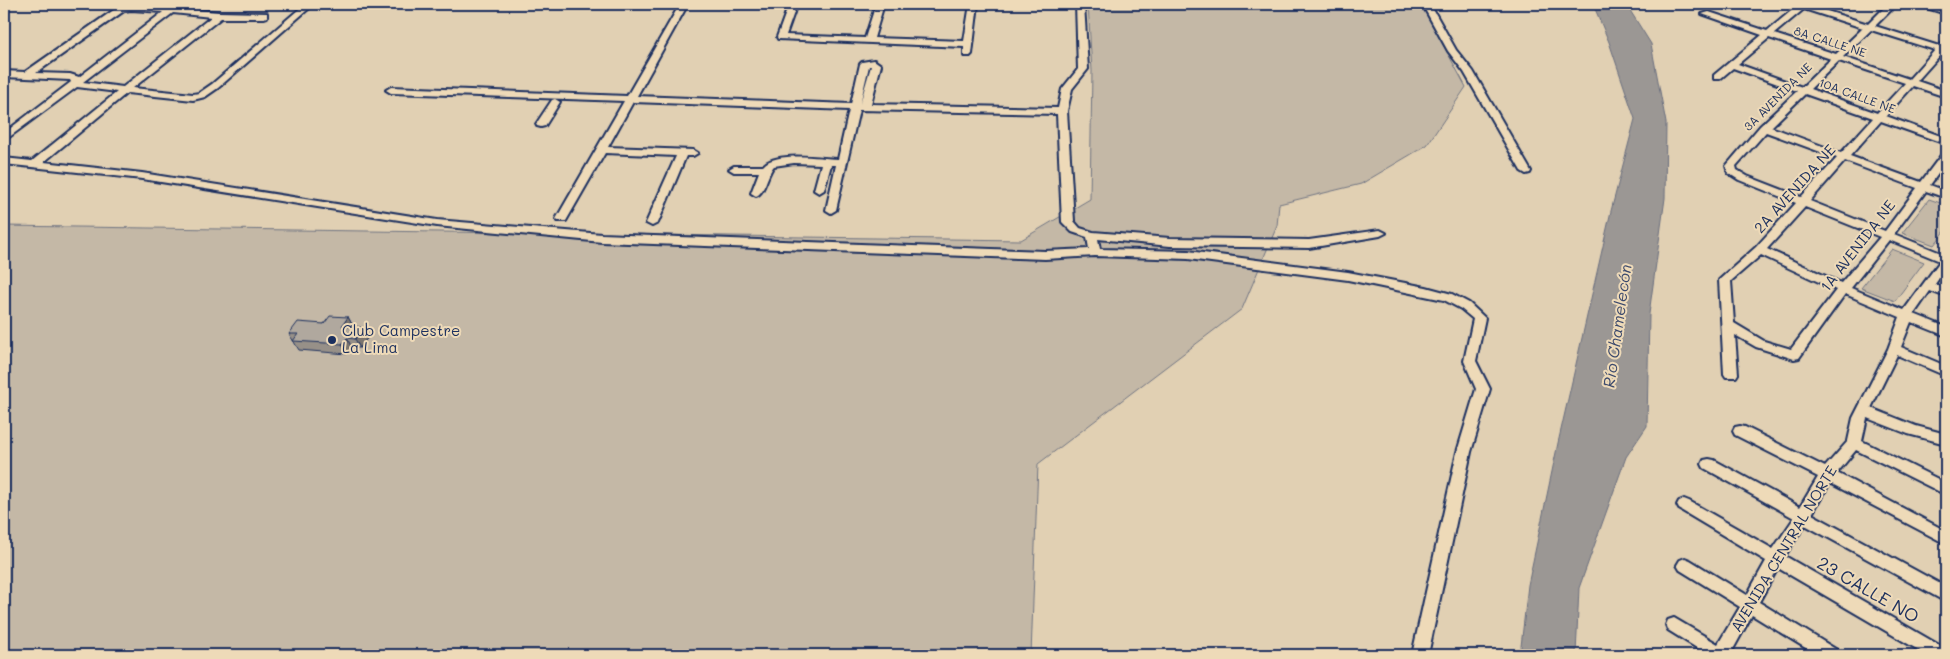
<svg xmlns="http://www.w3.org/2000/svg" width="1950" height="659" font-family="Mali,sans-serif">
	<style>
		.green { fill: #c4b8a6; stroke: #707482 }
		.water { fill: #9b9794; stroke: #686d7e }
		.lines { fill: none; stroke-linecap: round; stroke-linejoin: round }
		.street-casing { stroke: #1b2f5e; stroke-width: 4 }
		.street { fill: #eedab8; fill-rule: evenodd }
		.wall { fill: #979088; stroke: #1b2f5e }
		.shaded-wall { fill: #7b766f; stroke: #1b2f5e }
		.building { fill: #b0a89e; stroke: #1b2f5e }
		.poi-dot { fill: #1b2f5e; stroke: #eedab8; stroke-width: 2 }
		.labels { text-anchor: middle; stroke-width: 4; stroke-linejoin: round; paint-order: stroke }
		.far-street-label { font-size: 12px; fill: #1b2f5e; stroke: #eedab8 }
		.street-label { font-size: 15px; fill: #1b2f5e; stroke: #eedab8 }
		.poi-label { font-size: 15px; fill: #1b2f5e; stroke: #eedab8; text-anchor: start }
		.water-label { font-size: 16px; font-style: italic; fill: #3b496c; stroke: #eedab8 }
		.near-street-label { font-size: 18px; fill: #1b2f5e; stroke: #eedab8 }
	</style>
	<rect width="100%" height="100%" fill="#e1d0b3"/>
	<filter id="ink" filterUnits="userSpaceOnUse"><feTurbulence type="fractalNoise" baseFrequency=".02" numOctaves="2"/><feDisplacementMap in="SourceGraphic" scale="10" xChannelSelector="R" yChannelSelector="G"/><feConvolveMatrix kernelMatrix="1 2 1 2 8 2 1 2 1" color-interpolation-filters="sRGB"/></filter>
	<g filter="url(#ink)">
		<!-- green -->
		<g class="green">
			<polygon points="1088,4 1421,4 1466,87 1427,145 1361,184 1279,204 1277,226 1242,309 1038,464 1031,655 4,655 4,226 1021,240 1090,199 1092,71"/>
			<polygon points="1929,199 1946,205 1946,230 1934,245 1902,233"/>
			<polygon points="1892,249 1924,262 1895,301 1861,288"/>
		</g>
		<!-- water -->
		<polygon class="water" points="1593,4 1626,4 1651,44 1666,123 1665,198 1649,314 1647,426 1626,457 1579,588 1576,655 1520,655 1528,585 1558,443 1611,211 1635,119 1609,42"/>
		<g class="lines">
			<defs>
				<g id="street">
					<path d="M131 4 219 12 267 13V17L264 18H221L133 88 193 94 199 93 212 84 305 4H314L218 88 205 97 193 100 127 93 44 162 142 173 437 220 602 234 1045 251 1089 249 1087 237 1072 232 1062 222 1057 114 859 110 836 210 831 213 826 210 836 165H831L824 190 819 193 814 190 821 164 794 163 774 166C767 174 765 193 756 196L751 193 759 172H734L729 169 734 166H763C775 151 819 158 838 159L849 110 633 102 608 147 693 150 698 153 693 156H686L658 223 652 226 646 223 676 156 605 153 566 221H558L556 219 624 101 391 93 386 90 391 87 627 96 680 4H688L637 96 851 104 860 64 862 62 874 60 881 65 871 104 1058 108 1062 89 1078 69 1076 4H1084L1088 69 1072 89 1067 111 1074 221 1080 228 1093 232 1170 238 1309 240 1380 230 1386 233 1380 236 1309 248 1170 246 1098 239 1100 249 1188 251 1348 272 1426 287 1452 294 1469 303 1485 318 1476 361 1490 389 1471 452 1428 655H1412L1457 452 1476 389 1464 361 1473 319 1461 309 1444 300 1348 280 1188 259 1095 256 1045 259 602 242 437 226 142 179 4 164V158L32 161 117 92 77 87 8 138 4 137V133L71 82 70 80 4 77V71L25 72 118 7ZM131 10 163 12 79 77 70 74 36 73 124 11ZM173 13 211 17 123 87 83 82ZM869 66H871L860 104Z"/>
					<polygon points="789,4 797,4 786,35 865,38 876,4 884,4 874,38 964,41 970,4 978,4 972,54 970,56 964,56 964,47 778,39 777,37"/>
					<polygon points="1422,4 1430,4 1456,50 1473,71 1531,171 1530,173 1526,174 1521,171 1464,72 1448,51"/>
					<path d="M1792 4H1809L1808 5 1868 24 1888 4H1897L1875 26 1939 46 1946 40V54L1942 53 1917 81 1946 91V97L1913 86 1886 116 1946 138V144L1881 121 1850 156 1921 182 1942 154 1946 153V163L1930 185 1946 191V198L1926 191 1894 234 1946 255V268L1935 284 1946 289V297L1930 291 1914 314 1946 327V336L1911 322 1901 347 1946 366V376L1897 355 1871 408 1916 426 1946 434V444L1908 434 1867 418 1862 441 1946 483V495L1856 450 1837 473 1946 531V544L1830 483 1812 514 1946 587V602L1805 525 1785 556 1946 649V655H1927L1778 568 1759 602 1837 650 1839 655H1817L1752 615 1730 655H1708L1668 630 1666 625 1668 620 1674 618 1718 644 1740 607 1680 570 1677 565 1680 560 1685 558 1690 560 1747 595 1766 561 1679 509 1677 505 1679 501 1684 499 1689 501 1773 549 1794 518 1704 468 1702 464 1704 460 1709 459 1714 460 1800 507 1818 477 1735 435 1733 431 1735 427 1740 426 1745 427 1825 467 1848 441 1853 418 1888 349 1900 317 1845 294 1799 358 1794 359 1756 347 1735 335 1738 374 1736 377H1726L1724 374 1719 280 1756 247 1796 203 1739 180 1728 173 1726 166 1760 126 1797 91 1733 68 1720 79H1714V75L1762 35 1702 14 1709 12 1767 31 1796 7ZM1804 9 1863 28 1836 54 1774 34ZM1871 30 1935 50 1909 79 1843 57ZM1769 38 1831 59 1802 87 1738 64ZM1839 61 1905 83 1877 113 1810 89ZM1805 94 1873 118 1841 153 1771 127ZM1766 132 1837 158 1801 197 1747 176 1737 170 1736 166ZM1845 161 1917 188 1885 231 1810 201ZM1805 207 1880 237 1841 283 1767 249ZM1889 240 1940 261 1904 310 1851 288ZM1761 255 1836 290 1791 349 1764 341 1734 323 1731 281Z"/>
					<polygon points="1914,4 1926,4 1946,9 1946,14"/>
					<polygon points="555,99 560,102 545,126 541,127 537,126 536,124 552,100"/>
				</g>
			</defs>
			<!-- street casing -->
			<use href="#street" class="street-casing"/>
			<!-- street -->
			<use href="#street" class="street"/>
		</g>
		<!-- wall -->
		<polygon class="wall" points="348,317 353,326 364,328 368,337 360,348 352,348 347,354 299,350 289,334"/>
		<!-- shaded-wall -->
		<g class="shaded-wall">
			<polygon points="348,317 353,326 342,326"/>
			<polygon points="364,328 368,337 360,348 355,339"/>
			<polygon points="347,338 352,348 347,354 342,344"/>
		</g>
		<!-- building -->
		<polygon class="building" points="330,316 348,317 342,326 364,328 355,339 347,338 342,344 293,341 298,334 289,334 298,322 324,324"/>
	</g>
	<!-- markers -->
	<circle class="poi-dot" cx="332" cy="340" r="5"/>
	<g class="labels">
		<!-- far-street labels -->
		<g class="far-street-label">
			<text transform="translate(1830 42) rotate(18)" y="4">8A CALLE NE</text>
			<text transform="translate(1857 96) rotate(20)" y="4">10A CALLE NE</text>
			<text transform="translate(1778 97) rotate(-45)" y="4">3A AVENIDA NE</text>
		</g>
		<!-- street labels -->
		<g class="street-label">
			<text transform="translate(1795 189) rotate(-48)" y="5">2A AVENIDA NE</text>
			<text transform="translate(1858 246) rotate(-52)" y="5">1A AVENIDA NE</text>
			<text transform="translate(1784 549) rotate(-59)" y="5">AVENIDA CENTRAL NORTE</text>
		</g>
		<!-- poi labels -->
		<g class="poi-label">
			<text x="342" y="336">Club Campestre<tspan x="342" dy="17">La Lima</tspan></text>
		</g>
		<!-- water labels -->
		<g class="water-label">
			<text transform="translate(1617 326) rotate(-82)" y="6">Río Chamelecón</text>
		</g>
		<!-- near-street labels -->
		<g class="near-street-label">
			<text transform="translate(1868 590) rotate(30)" y="6">23 CALLE NO</text>
		</g>
	</g>
	<!-- margin -->
	<rect width="1950" height="659" fill="none" stroke="#eedab8" stroke-width="20"/>
	<rect x="10" y="10" width="1930" height="639" fill="none" stroke="#1b2f5e" stroke-width="2" filter="url(#ink)"/>
</svg>
